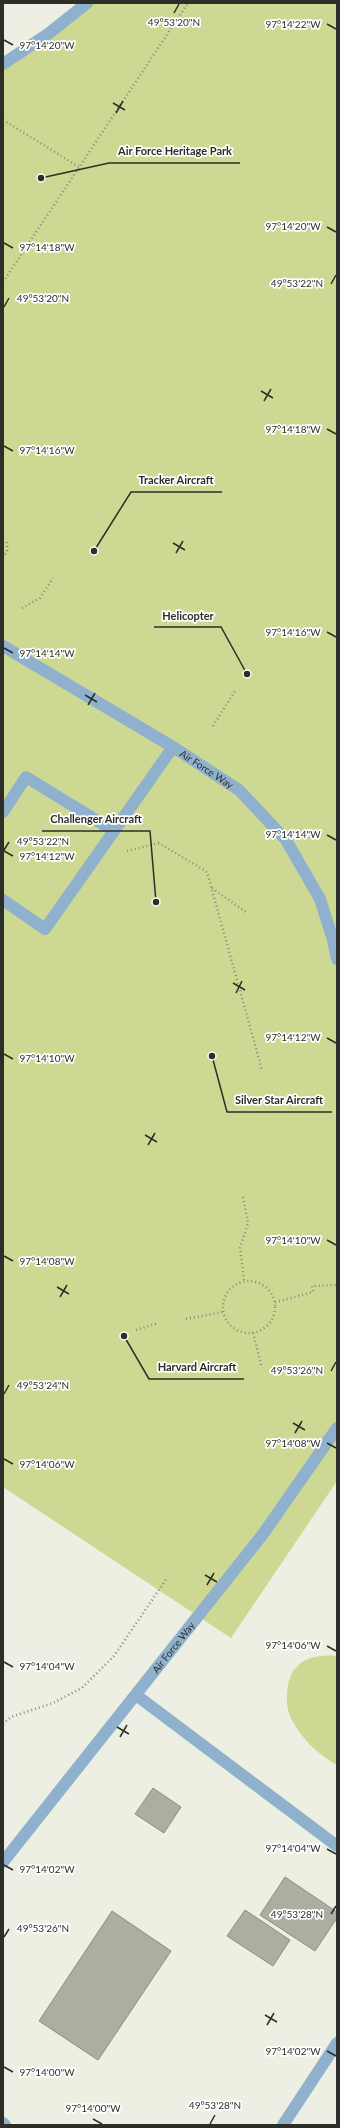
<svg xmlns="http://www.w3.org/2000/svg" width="340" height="2128" font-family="Lato,sans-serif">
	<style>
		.green { fill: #cdd992 }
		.building { fill: #acaea1; stroke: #8c8e81 }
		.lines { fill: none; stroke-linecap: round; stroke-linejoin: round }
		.path { stroke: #888a80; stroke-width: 2.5; stroke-dasharray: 1 3; stroke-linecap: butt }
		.lane { stroke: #8fb1ce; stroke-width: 12 }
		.street { stroke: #8fb1ce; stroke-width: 12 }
		.ticks { fill: none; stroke: #2c2e28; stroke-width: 1.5 }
		.labels { text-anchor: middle; stroke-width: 3.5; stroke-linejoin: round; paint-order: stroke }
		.street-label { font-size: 10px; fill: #2c2e28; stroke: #fff }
		.ticks-label { font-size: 10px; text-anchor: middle; fill: #2c2e28; stroke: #fff; stroke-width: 3.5; stroke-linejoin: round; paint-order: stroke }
		.leader { fill: none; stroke: #2c2e28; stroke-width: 1.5 }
		.callout-dot { fill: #2c2e28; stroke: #fff; stroke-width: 1.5 }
		.callout-label { font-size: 11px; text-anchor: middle; font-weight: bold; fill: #2c2e28; stroke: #fff; stroke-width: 3.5; stroke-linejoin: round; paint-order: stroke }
	</style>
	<rect width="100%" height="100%" fill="#ecefe1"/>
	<!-- green -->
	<g class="green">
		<polygon points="87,3 337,3 337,1481 231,1638 3,1487 3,64"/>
		<path d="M337 1656V1765C318 1755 300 1737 291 1718 288 1712 287 1706 287 1700 286 1667 304 1653 337 1656Z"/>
	</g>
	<!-- building -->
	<g class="building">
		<polygon points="153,1788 181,1807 164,1833 135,1814"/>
		<polygon points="285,1877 337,1912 337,1918 315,1951 260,1915"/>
		<polygon points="245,1910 290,1940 273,1966 227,1936"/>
		<polygon points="112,1911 171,1951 98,2060 39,2021"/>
	</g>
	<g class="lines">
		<!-- path -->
		<g class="path">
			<polyline points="3,120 79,167"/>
			<polyline points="3,282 188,3"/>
			<polyline points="3,558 7,551 7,539"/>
			<polyline points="22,608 40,598 53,578"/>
			<polyline points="213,726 235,691"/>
			<polyline points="127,851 159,843 207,872 262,1070"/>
			<polyline points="212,888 247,913"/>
			<polyline points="243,1197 248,1223 240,1248 244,1280"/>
			<circle cx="249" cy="1307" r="26"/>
			<polyline points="275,1302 313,1292 312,1286 337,1285"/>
			<polyline points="186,1319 223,1312"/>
			<polyline points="136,1330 158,1323"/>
			<polyline points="253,1333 262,1368"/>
			<polyline points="3,1724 11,1717 53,1703 82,1688 114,1656 167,1578"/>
		</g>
		<!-- lane -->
		<g class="lane">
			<polyline points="3,812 26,777 114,831"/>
			<polyline points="3,900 45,929 173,747"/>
			<polyline points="136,1695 337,1846"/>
		</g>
		<!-- street -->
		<g class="street">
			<polyline points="3,64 48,34 87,3"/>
			<path id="s1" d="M3 646 173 747 239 790 286 840 320 899 333 940 337 959"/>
			<path id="s2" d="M3 1862 263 1534 337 1428"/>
			<polyline points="3,2123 5,2125"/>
			<polyline points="283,2125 337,2043"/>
		</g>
	</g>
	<!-- ticks -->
	<path class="ticks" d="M174 13 179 4M327 24 336 29M4 40 13 45M113 103 125 110M116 113 123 101M327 227 336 232M4 243 13 248M331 284 336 275M4 307 9 298M261 391 273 398M264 401 271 389M327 429 336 434M4 446 13 451M173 543 185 550M176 553 183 541M327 632 336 637M4 648 13 653M85 695 97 702M88 705 95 693M327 835 336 840M4 850 9 842M4 851 13 856M233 983 245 990M236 993 242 981M327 1038 336 1043M4 1054 13 1059M145 1135 157 1142M148 1145 155 1133M327 1240 336 1245M4 1256 13 1261M57 1287 69 1294M60 1297 67 1285M331 1371 336 1362M4 1394 9 1385M293 1423 305 1430M295 1433 302 1421M327 1443 336 1448M4 1459 13 1464M205 1575 217 1582M207 1585 214 1573M327 1646 336 1651M4 1662 13 1667M117 1727 129 1734M120 1737 127 1725M327 1849 336 1854M4 1865 13 1870M331 1914 336 1906M4 1937 9 1929M265 2015 277 2022M267 2025 274 2013M327 2051 336 2056M4 2067 13 2072M93 2119 102 2124M210 2124 215 2115"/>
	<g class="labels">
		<!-- street labels -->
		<g class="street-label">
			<text dy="4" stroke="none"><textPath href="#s1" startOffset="238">Air Force Way</textPath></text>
			<text dy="4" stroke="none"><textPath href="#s2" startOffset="274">Air Force Way</textPath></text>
		</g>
	</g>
	<g class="ticks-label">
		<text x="174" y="26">49°53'20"N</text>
		<text x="293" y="28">97°14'22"W</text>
		<text x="47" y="49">97°14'20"W</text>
		<text x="293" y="230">97°14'20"W</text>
		<text x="47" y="251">97°14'18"W</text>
		<text x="297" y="287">49°53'22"N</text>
		<text x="43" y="302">49°53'20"N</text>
		<text x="293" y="433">97°14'18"W</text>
		<text x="47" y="454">97°14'16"W</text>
		<text x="293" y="636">97°14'16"W</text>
		<text x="47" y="657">97°14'14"W</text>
		<text x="293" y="838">97°14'14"W</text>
		<text x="43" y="845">49°53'22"N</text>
		<text x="47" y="860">97°14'12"W</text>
		<text x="293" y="1041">97°14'12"W</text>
		<text x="47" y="1062">97°14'10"W</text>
		<text x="293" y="1244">97°14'10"W</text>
		<text x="47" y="1265">97°14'08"W</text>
		<text x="297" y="1374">49°53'26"N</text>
		<text x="43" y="1389">49°53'24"N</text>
		<text x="293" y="1447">97°14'08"W</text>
		<text x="47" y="1468">97°14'06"W</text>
		<text x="293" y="1649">97°14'06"W</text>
		<text x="47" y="1670">97°14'04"W</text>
		<text x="293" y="1852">97°14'04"W</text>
		<text x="47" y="1873">97°14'02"W</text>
		<text x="297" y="1918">49°53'28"N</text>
		<text x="43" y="1932">49°53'26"N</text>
		<text x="293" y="2055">97°14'02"W</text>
		<text x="47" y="2076">97°14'00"W</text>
		<text x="215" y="2109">49°53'28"N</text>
		<text x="93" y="2112">97°14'00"W</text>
	</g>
	<!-- callouts -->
	<path class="leader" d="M41 178L109 163H240M94 551L131 492H222M247 674L221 627H154M156 902L150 831H42M212 1056L227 1112H332M124 1336L149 1379H244"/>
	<g class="callout-dot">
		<circle cx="41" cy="178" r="4"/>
		<circle cx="94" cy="551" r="4"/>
		<circle cx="247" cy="674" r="4"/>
		<circle cx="156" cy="902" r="4"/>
		<circle cx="212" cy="1056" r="4"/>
		<circle cx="124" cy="1336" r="4"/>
	</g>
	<g class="callout-label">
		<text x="175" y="155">Air Force Heritage Park</text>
		<text x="176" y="484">Tracker Aircraft</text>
		<text x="188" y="620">Helicopter</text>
		<text x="96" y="823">Challenger Aircraft</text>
		<text x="279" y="1104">Silver Star Aircraft</text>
		<text x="197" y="1371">Harvard Aircraft</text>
	</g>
	<!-- border -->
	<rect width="340" height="2128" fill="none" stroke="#2c2e28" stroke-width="8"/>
</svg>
